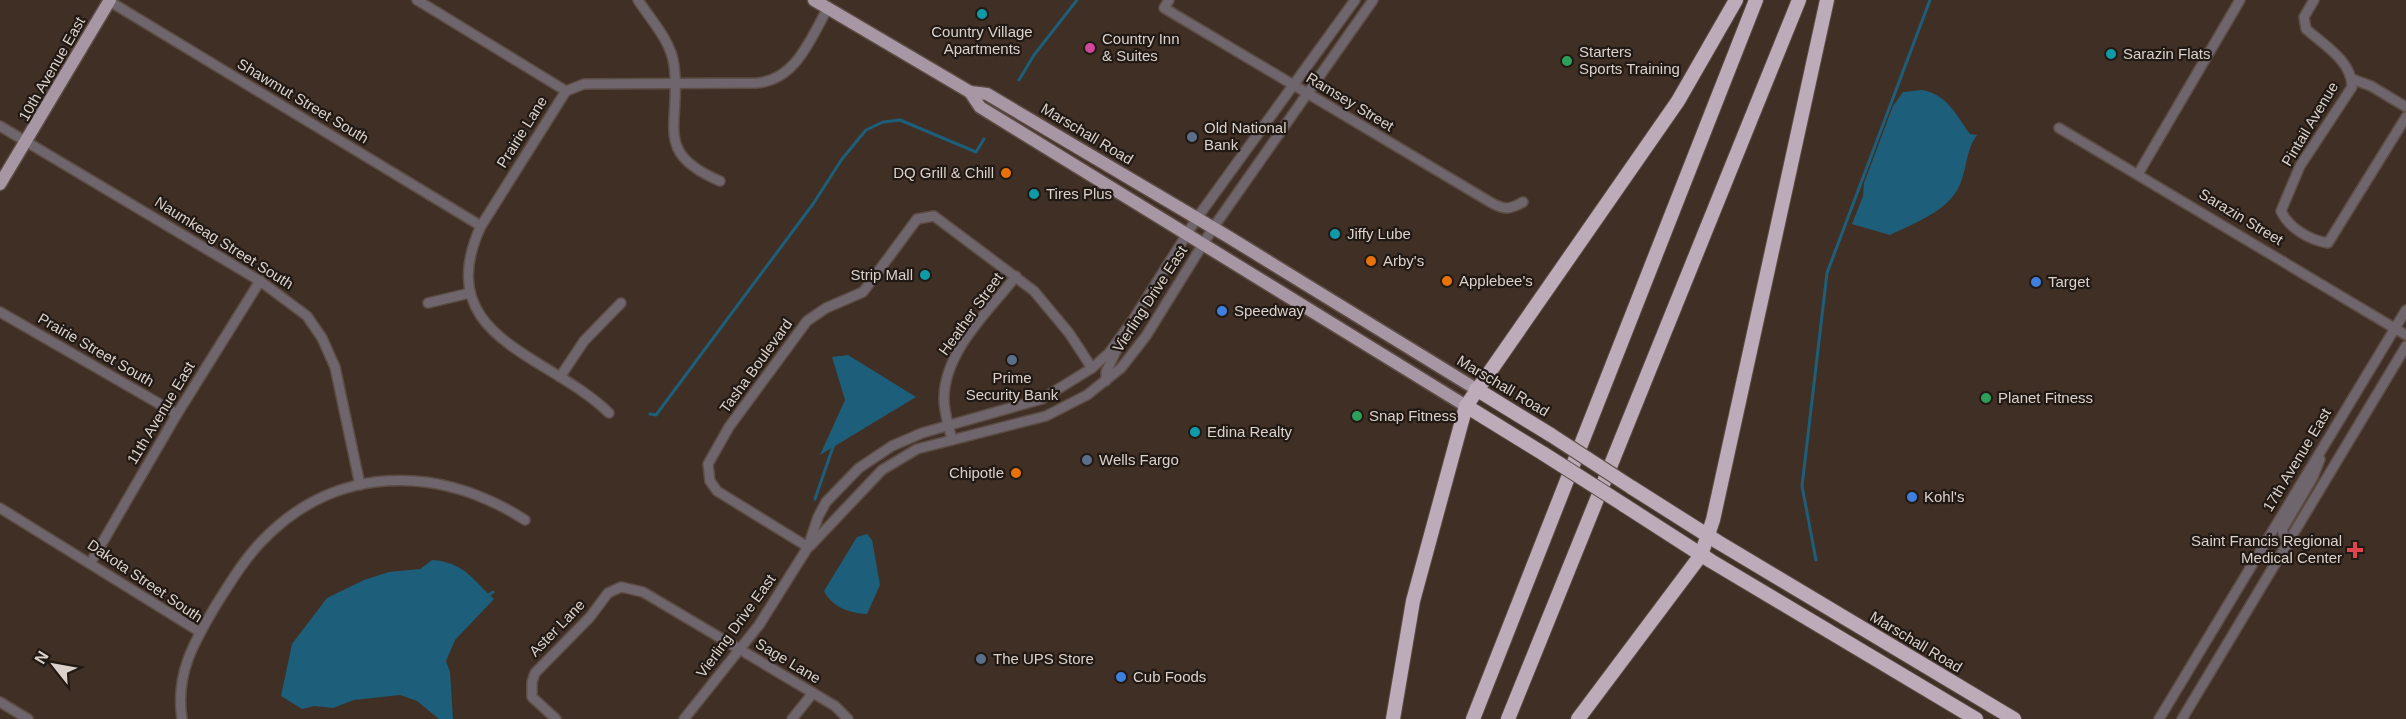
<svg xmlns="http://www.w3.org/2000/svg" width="2406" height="719" font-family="Arial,sans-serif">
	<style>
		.water { fill: #1d5e7a }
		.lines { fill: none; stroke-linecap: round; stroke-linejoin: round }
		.stream { stroke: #1d5e7a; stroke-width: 3 }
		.minor-casing { stroke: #5c4c43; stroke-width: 12 }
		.major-casing { stroke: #5c4c43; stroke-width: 15 }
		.highway-casing { stroke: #5c4c43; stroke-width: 16 }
		.minor { stroke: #6e666c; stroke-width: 9 }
		.major { stroke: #a797a4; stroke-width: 12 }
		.highway { stroke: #bdabba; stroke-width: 14 }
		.highway-bridge-casing { stroke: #5c4c43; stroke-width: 16; stroke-linecap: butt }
		.highway-bridge { stroke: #bdabba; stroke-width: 14 }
		.culture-dot { fill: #0f9aa8; stroke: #211914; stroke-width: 2 }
		.hotel-dot { fill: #d1479c; stroke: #211914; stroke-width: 2 }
		.leisure-dot { fill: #2e9e5b; stroke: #211914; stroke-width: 2 }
		.service-dot { fill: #5c6f8a; stroke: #211914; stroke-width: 2 }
		.food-dot { fill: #e8710a; stroke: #211914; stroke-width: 2 }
		.shop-dot { fill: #3f7fe0; stroke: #211914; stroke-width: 2 }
		.health-dot { fill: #e0444e; stroke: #211914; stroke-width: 2 }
		.labels { text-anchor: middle; stroke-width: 4.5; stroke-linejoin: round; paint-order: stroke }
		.poi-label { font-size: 15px; fill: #dcd1ca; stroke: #211914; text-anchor: start }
		.street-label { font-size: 15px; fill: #dcd1ca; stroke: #211914 }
	</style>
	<rect width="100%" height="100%" fill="#402f25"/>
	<!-- water -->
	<g class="water">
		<path d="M1922 90C1947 94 1956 115 1970 134L1977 135C1967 148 1967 164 1962 179 1953 210 1916 222 1890 235L1852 224 1863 196 1864 183 1893 106 1903 92Z"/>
		<polygon points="848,355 916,397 820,455 845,400 832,357"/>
		<path d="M867 534 872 540 880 585 867 614C849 613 832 607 824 591L857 537Z"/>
		<path d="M432 560C464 562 472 579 494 599L455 640 446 661 450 672 453 719H439L417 701 400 695 354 700 333 708 314 706 302 709 281 696 292 644 327 598 364 580 389 572 420 569Z"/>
	</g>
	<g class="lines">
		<!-- stream -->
		<g class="stream">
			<polyline points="1019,80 1034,55 1077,0"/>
			<polyline points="650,414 656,415 813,204 842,159 866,130 883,122 900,120 976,152 984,139"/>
			<polyline points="815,499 834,444"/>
			<polyline points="1816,560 1802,486 1827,273 1930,0"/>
			<polyline points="487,596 493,592"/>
		</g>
		<defs>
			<g id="minor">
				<polyline points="417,0 566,91"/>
				<path d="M638 0C651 20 671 41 674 65 682 124 651 152 720 181"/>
				<path d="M1169 0 1164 8 1490 202C1504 210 1509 210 1523 202"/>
				<path d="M2314 0 2304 17 2306 29C2324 45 2352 61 2352 87L2300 166 2281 211C2289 228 2309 240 2328 243L2406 117"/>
				<polyline points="109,1 481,226"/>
				<polyline points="2352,79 2371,86 2406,107"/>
				<polyline points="0,126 260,281 307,316 322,338 335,367 360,485"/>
				<polyline points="2059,128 2406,335"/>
				<polyline points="2138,174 2240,0"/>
				<polyline points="428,303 470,293"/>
				<polyline points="0,312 177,414"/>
				<polyline points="560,377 584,341 621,303"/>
				<polyline points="1106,381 1106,372 1120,343"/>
				<path d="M609 413C549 354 429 338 481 226L566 91 584 84 757 83C796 80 810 39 828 8"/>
				<path d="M952 440C949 427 944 413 944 399 944 351 989 311 1016 276"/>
				<polyline points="0,508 200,632"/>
				<polyline points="2288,545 2282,530 2313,477 2320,459"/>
				<polyline points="810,546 882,470 917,449 1046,416 1087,395 1121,368 1146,336 1213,228 1373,0"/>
				<polyline points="808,547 717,491 710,481 708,464 729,427 807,321 826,308 863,292 917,219 934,216 1034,291 1069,333 1092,368"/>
				<polyline points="91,562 177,414 260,281"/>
				<polyline points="0,702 28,719"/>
				<path d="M182 719C175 674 194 642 216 605 230 583 243 561 261 542 335 464 438 464 525 520"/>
				<polyline points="556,719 532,697 532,682 535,673 590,617 608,593 621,587 643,592 835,706 848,719"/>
				<polyline points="684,719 759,625 808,547 818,517 826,502 859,468 892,446 922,433 1042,399 1092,368 1109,353 1133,320 1197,218 1355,0"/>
				<polyline points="792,719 813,693"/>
				<polyline points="2159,719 2406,310"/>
				<polyline points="2182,719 2406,346"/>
			</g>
			<g id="major">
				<polyline points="814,0 970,92 987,94 1227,236 1476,389"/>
				<polyline points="970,92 980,107 1466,406"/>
				<polyline points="0,184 110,0"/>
			</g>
			<g id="highway">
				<polyline points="1476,389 1551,435"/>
				<polyline points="1466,406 1544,454"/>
				<polyline points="1631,487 1718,542 2014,719"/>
				<polyline points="1624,505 1711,561 1976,719"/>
				<polyline points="1393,719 1413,601 1466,406 1678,101 1736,0"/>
				<polyline points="1473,719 1756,0"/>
				<polyline points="1508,719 1799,0"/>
				<polyline points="1578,719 1701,555 1713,520 1827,0"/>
			</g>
		</defs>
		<!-- minor casing -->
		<use href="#minor" class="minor-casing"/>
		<!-- major casing -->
		<use href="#major" class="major-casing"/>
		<!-- highway casing -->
		<use href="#highway" class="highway-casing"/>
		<!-- minor -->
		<use href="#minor" class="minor"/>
		<!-- major -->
		<use href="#major" class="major"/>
		<!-- highway -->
		<use href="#highway" class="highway"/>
		<defs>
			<g id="highway-bridge">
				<polyline points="1551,435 1631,487"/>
				<polyline points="1544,454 1624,505"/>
			</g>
		</defs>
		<!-- highway-bridge casing -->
		<use href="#highway-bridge" class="highway-bridge-casing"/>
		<!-- highway-bridge -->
		<use href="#highway-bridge" class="highway-bridge"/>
	</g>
	<!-- markers -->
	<g class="culture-dot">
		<circle cx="982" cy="14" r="6"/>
		<circle cx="2111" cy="54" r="6"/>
		<circle cx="1034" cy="194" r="6"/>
		<circle cx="1335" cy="234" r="6"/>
		<circle cx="925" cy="275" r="6"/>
		<circle cx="1195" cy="432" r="6"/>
	</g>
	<circle class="hotel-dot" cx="1090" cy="48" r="6"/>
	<g class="leisure-dot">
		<circle cx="1567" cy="61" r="6"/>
		<circle cx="1986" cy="398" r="6"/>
		<circle cx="1357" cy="416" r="6"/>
	</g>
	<g class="service-dot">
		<circle cx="1192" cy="137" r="6"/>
		<circle cx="1012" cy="360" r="6"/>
		<circle cx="1087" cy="460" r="6"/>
		<circle cx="981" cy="659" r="6"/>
	</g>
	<g class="food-dot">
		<circle cx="1006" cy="173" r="6"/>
		<circle cx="1371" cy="261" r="6"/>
		<circle cx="1447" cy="281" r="6"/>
		<circle cx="1016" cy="473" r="6"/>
	</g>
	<g class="shop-dot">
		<circle cx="2036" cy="282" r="6"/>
		<circle cx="1222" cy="311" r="6"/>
		<circle cx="1912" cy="497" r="6"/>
		<circle cx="1121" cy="677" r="6"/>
	</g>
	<path class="health-dot" d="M2352 541h6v6h6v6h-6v6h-6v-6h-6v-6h6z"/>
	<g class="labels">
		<!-- poi labels -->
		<g class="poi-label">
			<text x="982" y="37" text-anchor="middle">Country Village<tspan x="982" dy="17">Apartments</tspan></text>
			<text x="1102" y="44">Country Inn<tspan x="1102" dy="17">&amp; Suites</tspan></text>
			<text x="1579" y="57">Starters<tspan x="1579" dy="17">Sports Training</tspan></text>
			<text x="2123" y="59">Sarazin Flats</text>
			<text x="1204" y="133">Old National<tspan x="1204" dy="17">Bank</tspan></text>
			<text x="994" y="178" text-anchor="end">DQ Grill &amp; Chill</text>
			<text x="1046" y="199">Tires Plus</text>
			<text x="1347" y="239">Jiffy Lube</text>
			<text x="1383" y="266">Arby's</text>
			<text x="913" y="280" text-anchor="end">Strip Mall</text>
			<text x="1459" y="286">Applebee's</text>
			<text x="2048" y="287">Target</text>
			<text x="1234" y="316">Speedway</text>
			<text x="1012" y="383" text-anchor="middle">Prime<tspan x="1012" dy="17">Security Bank</tspan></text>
			<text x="1998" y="403">Planet Fitness</text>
			<text x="1369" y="421">Snap Fitness</text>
			<text x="1207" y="437">Edina Realty</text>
			<text x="1099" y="465">Wells Fargo</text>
			<text x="1004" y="478" text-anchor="end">Chipotle</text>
			<text x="1924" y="502">Kohl's</text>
			<text x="2342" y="546" text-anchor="end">Saint Francis Regional<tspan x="2342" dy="17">Medical Center</tspan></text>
			<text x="993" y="664">The UPS Store</text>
			<text x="1133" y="682">Cub Foods</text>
		</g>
		<!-- street labels -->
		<g class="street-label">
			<text transform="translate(52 69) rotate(-60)" y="5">10th Avenue East</text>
			<text transform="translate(303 101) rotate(31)" y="5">Shawmut Street South</text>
			<text transform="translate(1350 102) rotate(31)" y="5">Ramsey Street</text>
			<text transform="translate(2310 124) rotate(-59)" y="5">Pintail Avenue</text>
			<text transform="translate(522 132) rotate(-58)" y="5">Prairie Lane</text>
			<text transform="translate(1087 134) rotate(31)" y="5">Marschall Road</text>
			<text transform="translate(2241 217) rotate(31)" y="5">Sarazin Street</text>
			<text transform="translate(224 243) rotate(32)" y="5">Naumkeag Street South</text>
			<text transform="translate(1150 299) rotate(-57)" y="5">Vierling Drive East</text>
			<text transform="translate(971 314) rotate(-54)" y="5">Heather Street</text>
			<text transform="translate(96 350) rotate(30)" y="5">Prairie Street South</text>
			<text transform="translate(756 366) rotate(-54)" y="5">Tasha Boulevard</text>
			<text transform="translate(1503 386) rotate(31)" y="5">Marschall Road</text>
			<text transform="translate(161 413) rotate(-59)" y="5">11th Avenue East</text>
			<text transform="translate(2297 460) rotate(-59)" y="5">17th Avenue East</text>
			<text transform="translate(145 581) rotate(34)" y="5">Dakota Street South</text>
			<text transform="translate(736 626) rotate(-54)" y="5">Vierling Drive East</text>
			<text transform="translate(557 628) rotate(-46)" y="5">Aster Lane</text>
			<text transform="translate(1916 642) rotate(31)" y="5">Marschall Road</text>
			<text transform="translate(788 661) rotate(31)" y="5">Sage Lane</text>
		</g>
	</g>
	<!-- north arrow -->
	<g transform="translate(54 665) rotate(301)" stroke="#211914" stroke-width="4.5" paint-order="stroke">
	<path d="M0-4.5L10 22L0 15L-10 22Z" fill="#dcd1ca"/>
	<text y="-9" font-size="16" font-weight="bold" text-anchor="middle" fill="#dcd1ca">N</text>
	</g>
</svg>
